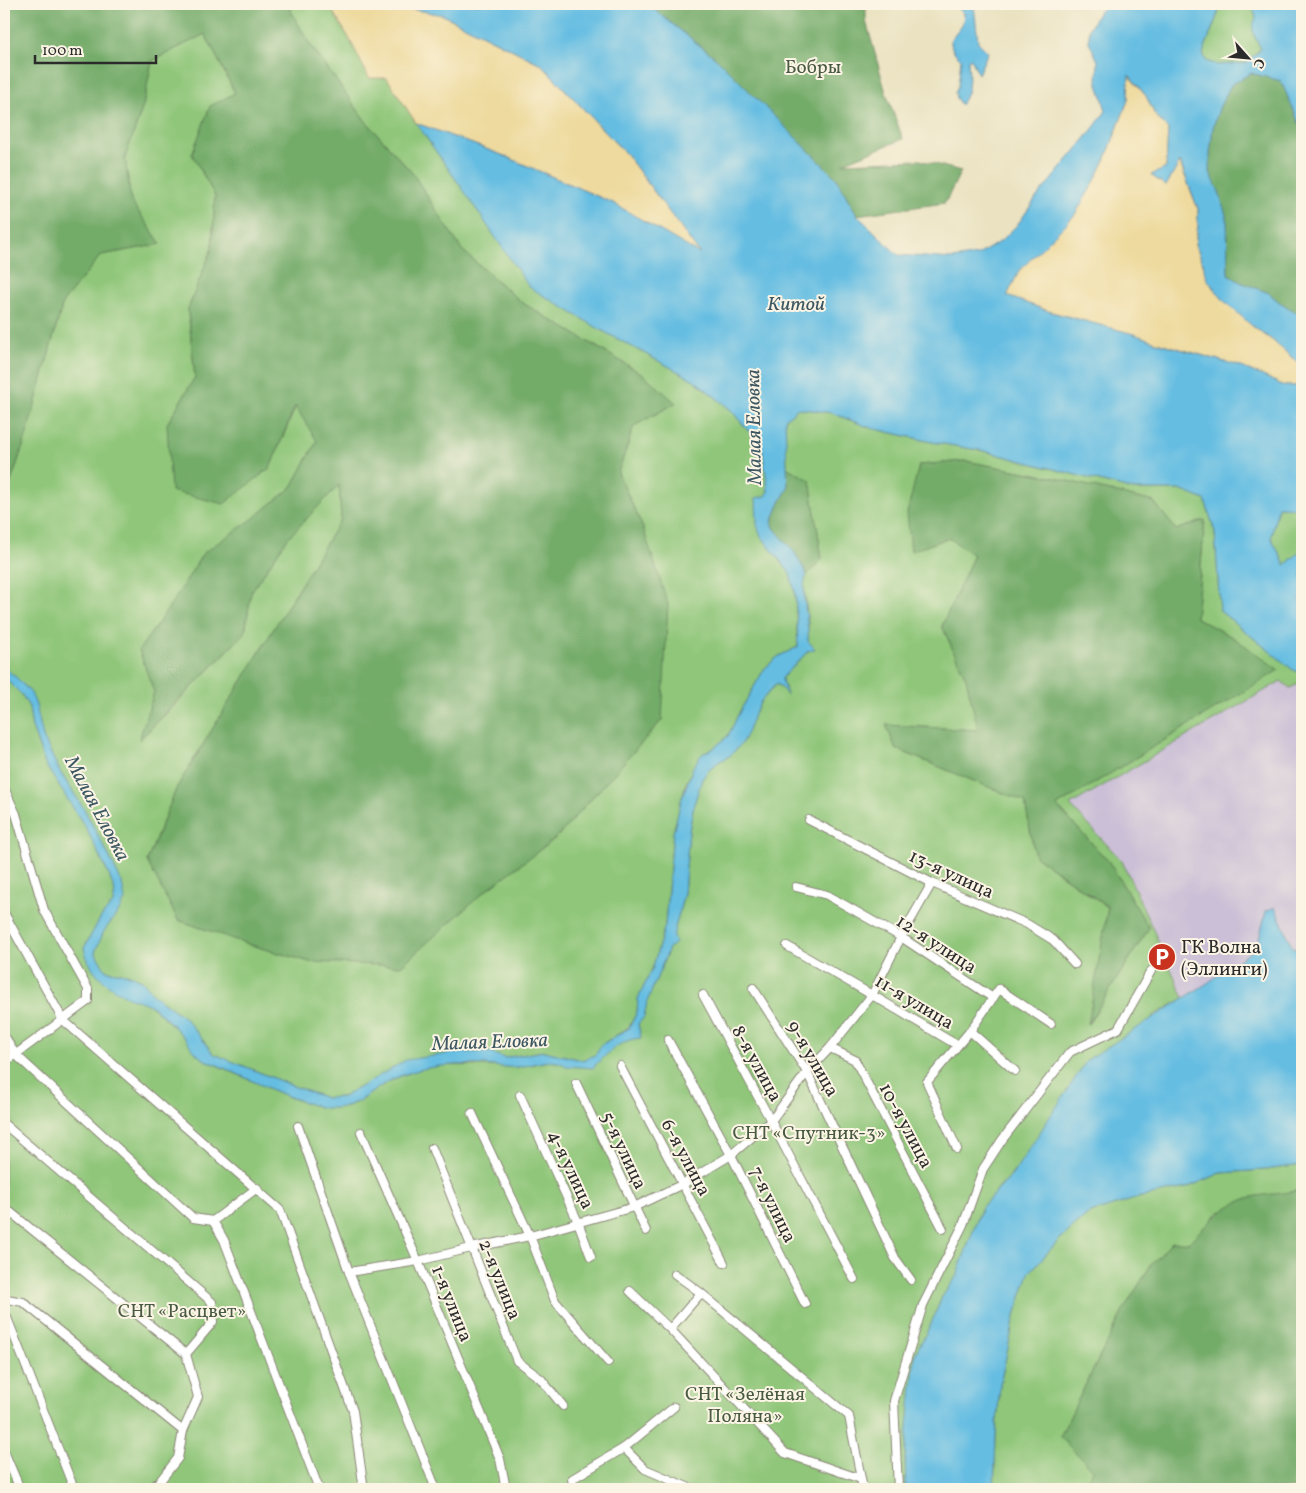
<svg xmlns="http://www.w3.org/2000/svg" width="1306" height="1493" font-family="Vollkorn,serif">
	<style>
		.industrial { fill: #cabfd6 }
		.green { fill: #8fc679; stroke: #5d7852; fill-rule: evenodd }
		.forest { fill: #73ab69; stroke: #4f6b4a }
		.sand { fill: #eeda9e; stroke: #8c8264 }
		.water { fill: #65bde2; stroke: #487486 }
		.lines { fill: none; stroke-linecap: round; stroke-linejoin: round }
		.street-casing { stroke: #8a8676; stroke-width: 10 }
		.street { stroke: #fff; stroke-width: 8 }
		.labels { text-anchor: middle; stroke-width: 4; stroke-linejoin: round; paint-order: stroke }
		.park-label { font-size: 19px; fill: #495a42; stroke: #fcf5e5 }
		.street-label { font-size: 19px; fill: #2b2b2b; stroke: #fcf5e5 }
		.poi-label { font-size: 19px; fill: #2b2b2b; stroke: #fcf5e5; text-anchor: start }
		.water-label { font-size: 20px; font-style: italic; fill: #3c5762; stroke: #fcf5e5 }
	</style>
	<rect width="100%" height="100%" fill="#fcf5e5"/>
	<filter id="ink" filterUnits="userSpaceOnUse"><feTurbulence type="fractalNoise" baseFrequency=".02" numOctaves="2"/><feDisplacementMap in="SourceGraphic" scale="10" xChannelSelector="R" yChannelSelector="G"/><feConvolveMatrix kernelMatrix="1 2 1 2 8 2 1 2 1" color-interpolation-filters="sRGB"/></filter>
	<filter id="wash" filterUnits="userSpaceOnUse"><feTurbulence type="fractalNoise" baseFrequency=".0096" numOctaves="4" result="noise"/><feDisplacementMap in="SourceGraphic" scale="20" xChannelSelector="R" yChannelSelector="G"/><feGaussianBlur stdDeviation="1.12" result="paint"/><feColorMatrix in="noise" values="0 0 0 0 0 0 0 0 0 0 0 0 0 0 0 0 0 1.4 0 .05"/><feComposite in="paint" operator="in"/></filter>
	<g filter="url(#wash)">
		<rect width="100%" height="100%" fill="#eae2c0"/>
		<!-- industrial -->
		<polygon class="industrial" points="1281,681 1290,688 1301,683 1302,684 1302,948 1294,948 1275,907 1266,911 1257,947 1206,984 1184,998 1122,861 1070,805"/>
		<!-- green -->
		<g class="green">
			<polygon points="287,4 328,4 348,36 369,78 387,78 416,123 464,191 601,330 694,380 730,409 762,447 768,487 761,536 790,573 795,593 798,647 779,656 765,668 740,711 728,736 714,748 702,754 686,783 681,801 673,833 665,925 653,967 638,999 637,1012 629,1027 601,1045 595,1055 582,1060 544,1051 504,1058 489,1052 460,1052 362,1086 343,1097 326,1098 293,1086 214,1054 185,1018 154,995 142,980 130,975 106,970 103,967 95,952 104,931 119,911 122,883 107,852 84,809 60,772 43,737 31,693 16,677 4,668 4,502 26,437 63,302 101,255 161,244 131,201 125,158 143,106 152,61 205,34 235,93 192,154 215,196 212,248 188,309 195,377 167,424 270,468 296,406 317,441 292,487 254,518 171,605 139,650 154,692 140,739 166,714 245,633 251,592 287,539 339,484 341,519 177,787 147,861 178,920 251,945 310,962 484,892 557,837 662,720 643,528 618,473 634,426 675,403 644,375 521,302 462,250 413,174 365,120 309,43"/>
			<polygon points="1223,4 1252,4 1256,18 1254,36 1261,48 1247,63 1218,65 1206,61 1203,53 1220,8"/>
			<path d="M798 408 832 413 871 428 932 442 984 451 1134 490H1180L1205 500 1215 532 1220 611 1293 670 1302 674V684L1300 683 1290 688 1281 681 1070 805 1122 861 1184 998 1155 1015 982 1207 956 1277 942 1297 931 1324 905 1458 906 1489H4V677L22 695 29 707 32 727 45 764 86 828 109 875 115 892 113 903 101 917 84 948 127 995 133 999 146 1002 154 1008 178 1031 191 1045 196 1053 205 1060 291 1098 313 1105 347 1106 360 1101 376 1089 396 1078 420 1069 444 1065 518 1067 550 1061 562 1063 596 1064 616 1045 631 1039 640 1032 638 1024 644 1016 647 1002 667 953 669 948 674 943 673 936 684 893 689 831 694 804 702 779 707 772 717 763 731 755 761 701 776 684 780 686 782 689H786L782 682V678L808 651V622L803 581 807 575 822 559 810 481 786 467 785 419ZM965 461 1052 477 1154 502 1176 530 1205 520 1196 618 1234 638 1278 670 1057 806 1109 862 1149 928 1089 1023 1108 908 1035 856 1025 802 896 749 887 725 979 730 966 678 942 626 974 555 949 538 911 550 919 465Z"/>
			<polygon points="1278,507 1302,508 1302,550 1285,565 1271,537"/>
			<polygon points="1302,1165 1302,1189 1219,1212 1189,1242 1151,1265 1124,1309 1085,1386 1060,1437 1093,1470 1082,1489 994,1489 996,1436 1000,1384 1016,1312 1029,1273 1060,1239 1090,1213 1141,1197 1186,1188 1221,1173 1264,1170"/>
		</g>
		<!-- forest -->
		<g class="forest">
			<polygon points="4,4 287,4 309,43 365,120 413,174 462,250 521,302 644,375 676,403 634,426 618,473 643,528 668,604 662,720 557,837 484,892 401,966 310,962 251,945 178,920 147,861 177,787 341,519 339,485 287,539 251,592 245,633 139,740 154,692 139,650 171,605 203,553 254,518 292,487 317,441 295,406 270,468 224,504 171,491 167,424 195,377 188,309 212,248 215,196 192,154 210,106 235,93 205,34 152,61 143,106 125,158 131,201 161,244 101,255 63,302 26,437 4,502"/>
			<polygon points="647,4 866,4 866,21 886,93 903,139 843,163 920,160 961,171 945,203 857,215 836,178 717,59"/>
			<polygon points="1251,73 1281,81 1302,130 1302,316 1278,301 1269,293 1240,282 1228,274 1227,219 1210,172 1210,153 1213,127 1220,106 1231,85"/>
			<polygon points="965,461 1052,477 1154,502 1176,530 1205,520 1196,618 1234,638 1279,670 1057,806 1109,862 1149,928 1088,1024 1108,907 1035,856 1025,802 896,749 886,725 978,730 966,678 942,626 974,555 949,538 911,551 907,513 919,465"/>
			<polygon points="786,467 810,480 822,559 807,575 803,567 774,528 772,522 779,504 788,488"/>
			<path d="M1302 1189V1489H1082L1093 1470 1060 1437 1085 1386 1124 1309 1151 1265 1172 1242H1189C1208 1223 1222 1207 1248 1198 1265 1193 1285 1195 1302 1189Z"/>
		</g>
		<!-- sand -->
		<g class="sand">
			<polygon points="328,4 385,4 443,15 541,64 627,155 701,255 613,203 502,155 416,123 387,78 369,78 348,36"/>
			<polygon points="1128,75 1146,96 1155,115 1168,129 1166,168 1152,176 1166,186 1179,161 1198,209 1198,226 1195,244 1203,263 1207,279 1251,325 1272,340 1302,366 1302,386 1284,386 1263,376 1239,366 1078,319 1051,312 1006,296 1019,271 1074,216 1093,184 1106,158 1128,100"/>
		</g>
		<!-- water -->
		<g class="water">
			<path d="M385 4H647L717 59 836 178 857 215 898 255 953 259 978 255 1001 241 1018 224 1036 198 1089 134 1106 111 1102 96 1097 82 1098 61 1089 42V29L1098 13 1108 4H1223L1220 8 1203 53 1206 61 1218 65 1246 63 1261 49C1255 36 1249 31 1256 18L1252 4H1302V130L1281 81 1251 73 1231 85 1220 106 1213 127 1210 153V172L1219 192 1227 219 1228 274 1240 282 1269 293 1278 301 1302 316V366L1272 340 1251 325 1224 301 1207 279 1203 263 1195 244 1198 226V209L1180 162 1166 186 1151 175 1166 168 1168 129 1155 115 1146 96 1129 75 1128 100 1106 158 1093 184 1074 216 1019 271 1007 296 1051 312 1134 334 1159 343 1239 366 1263 376 1284 386H1302V508L1278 507 1271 537 1285 565 1302 550V597L1300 599 1302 608V674L1293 670 1220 611 1215 532 1205 500 1180 490H1134L984 451 932 442 871 428 832 413 798 408 785 419 788 488 779 504 772 522 774 528 795 553 807 575C799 589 810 623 808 641L815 649 808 651 782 678C782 684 786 689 787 695L780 686 776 684 761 701 755 712 748 731 741 744 731 755 717 763 707 772 702 779 694 804 689 831 684 893 673 936 675 943 669 948 667 953 647 1002 644 1017 638 1024 641 1038C618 1040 612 1051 596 1064L594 1068 566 1066C552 1056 534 1065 518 1067 507 1068 495 1066 484 1065 453 1064 427 1065 398 1077 371 1088 359 1110 326 1108 319 1108 311 1104 304 1102 270 1091 238 1073 205 1060 203 1058 198 1056 196 1053 193 1050 190 1045 187 1041 177 1029 166 1018 154 1008 147 1002 141 1002 133 999 111 990 89 973 84 948L101 917 113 903 115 892 109 875 86 828 45 764 32 727 29 707 22 695 4 677V668L16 677 31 693 36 705 43 737 60 772 84 809 107 852 122 883 125 900 119 911 104 931 95 952 103 966 106 970 130 975 142 980 154 995 185 1018 214 1054 293 1086 326 1098 343 1097 406 1060 460 1052H489L504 1058 544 1051 582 1060 595 1055 601 1045 629 1028 637 1012 638 999 653 967 665 925 673 833 681 801 693 767 702 754 714 748 728 736 740 711 765 668 779 656 798 647 797 624 795 593 790 573 761 536 757 525 756 498 766 496 768 491 762 447 730 409 694 380 601 330 529 287 464 191 416 123 502 155 613 203 700 254 627 155 541 64 443 15Z"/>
			<path d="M953 4H970L974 5 978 42 988 52 978 74 971 58 968 60C969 78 971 89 961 105L956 98 955 92 958 86 961 59 953 51 950 40C958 32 964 25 964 13Z"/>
			<polygon points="1275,907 1293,948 1302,948 1302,1165 1264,1170 1221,1173 1186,1188 1141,1197 1090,1213 1060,1239 1029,1273 1016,1312 1000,1384 996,1436 994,1489 906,1489 905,1458 915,1354 931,1324 942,1297 956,1277 982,1207 1012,1175 1087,1060 1206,984 1257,947 1266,911"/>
		</g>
	</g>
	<g filter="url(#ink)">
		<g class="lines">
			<defs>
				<g id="street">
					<polyline points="4,788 16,814 44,910 88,989 88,1001 4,1063"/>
					<polyline points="809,820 932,883 1027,924 1053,940 1075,964"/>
					<polyline points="796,887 827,895 901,937 993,998 999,989 1051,1024"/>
					<polyline points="4,913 63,1020 280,1210 353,1411 363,1483"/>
					<polyline points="787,946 872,995 957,1045"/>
					<polyline points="753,988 807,1072 895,1258 911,1280"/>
					<polyline points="703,995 771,1121 854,1279"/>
					<polyline points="970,1031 1015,1071"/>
					<polyline points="4,1035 15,1054 193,1218 213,1221 257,1188"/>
					<polyline points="668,1040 731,1155 805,1304"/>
					<polyline points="830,1048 855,1060 943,1229"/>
					<polyline points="620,1066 724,1263"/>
					<polyline points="576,1083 646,1231"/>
					<polyline points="520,1095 578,1222 591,1257"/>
					<polyline points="472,1113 530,1236 555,1301 608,1362"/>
					<polyline points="4,1124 212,1302 213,1322 186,1354 198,1397 183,1431 178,1458 160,1481 150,1489"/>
					<polyline points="298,1126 349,1272 436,1489"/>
					<polyline points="361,1132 418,1261 500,1459 506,1489"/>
					<polyline points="432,1148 517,1361 541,1379 563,1406"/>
					<polyline points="957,1149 927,1082 970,1031 993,998"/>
					<polyline points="4,1207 186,1354"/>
					<polyline points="213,1221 224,1240 319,1489"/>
					<polyline points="349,1272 418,1261 471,1248 530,1236 634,1207 683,1184 731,1155 771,1121 807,1072 830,1048 872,995 901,937 932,883"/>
					<polyline points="675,1274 701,1293 849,1416 863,1489"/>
					<polyline points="630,1291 670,1329 785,1453 861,1479"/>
					<polyline points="4,1297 7,1299 23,1302 183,1431"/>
					<polyline points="4,1310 74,1489"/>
					<polyline points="670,1329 701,1293"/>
					<polyline points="624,1448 645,1469 692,1489"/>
					<polyline points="4,1451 20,1489"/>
					<polyline points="574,1489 572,1479 624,1448 674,1407"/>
					<polyline points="898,1489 894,1401 923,1305 963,1225 983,1169 1002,1140 1070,1052 1118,1029 1151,971"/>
				</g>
			</defs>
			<!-- street casing -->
			<use href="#street" class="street-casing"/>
			<!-- street -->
			<use href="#street" class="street"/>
		</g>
	</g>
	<!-- icons -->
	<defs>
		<symbol id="parking-disc" viewBox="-11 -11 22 22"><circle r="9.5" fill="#c8321e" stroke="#fcf5e5"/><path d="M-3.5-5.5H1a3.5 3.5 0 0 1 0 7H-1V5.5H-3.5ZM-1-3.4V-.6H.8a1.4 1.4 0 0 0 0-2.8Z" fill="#fff"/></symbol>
	</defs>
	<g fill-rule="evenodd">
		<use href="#parking-disc" x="1146" y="941" width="32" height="32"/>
	</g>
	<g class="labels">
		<!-- park labels -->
		<g class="park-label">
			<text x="813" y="73">Бобры</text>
			<text x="809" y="1139">СНТ «Спутник-3»</text>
			<text x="182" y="1317">СНТ «Расцвет»</text>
			<text x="745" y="1400">СНТ «Зелёная<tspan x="745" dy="22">Поляна»</tspan></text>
		</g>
		<!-- street labels -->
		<g class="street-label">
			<text transform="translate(952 873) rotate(25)" y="7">13-я улица</text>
			<text transform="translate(937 943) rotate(33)" y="7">12-я улица</text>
			<text transform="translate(915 1001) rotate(31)" y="7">11-я улица</text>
			<text transform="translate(814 1058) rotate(60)" y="7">9-я улица</text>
			<text transform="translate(758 1063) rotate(61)" y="7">8-я улица</text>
			<text transform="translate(907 1125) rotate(62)" y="7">10-я улица</text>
			<text transform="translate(625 1150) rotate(65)" y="7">5-я улица</text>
			<text transform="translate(687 1157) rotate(62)" y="7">6-я улица</text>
			<text transform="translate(572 1169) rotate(65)" y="7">4-я улица</text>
			<text transform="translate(774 1204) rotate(64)" y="7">7-я улица</text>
			<text transform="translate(501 1279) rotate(68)" y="7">2-я улица</text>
			<text transform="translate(453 1303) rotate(68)" y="7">1-я улица</text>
		</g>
		<!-- poi labels -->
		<g class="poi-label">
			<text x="1181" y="953">ГК Волна<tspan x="1181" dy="22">(Эллинги)</tspan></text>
		</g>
		<!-- water labels -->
		<g class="water-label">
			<text x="796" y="310">Китой</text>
			<text transform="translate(753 427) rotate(-91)" y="7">Малая Еловка</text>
			<text transform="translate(98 808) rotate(62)" y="7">Малая Еловка</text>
			<text transform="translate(490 1041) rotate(-2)" y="7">Малая Еловка</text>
		</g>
	</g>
	<!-- margin -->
	<rect width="1306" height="1493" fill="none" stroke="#fcf5e5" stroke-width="20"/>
	<!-- north arrow -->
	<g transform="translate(1248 58) rotate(117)" stroke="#fcf5e5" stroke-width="4" paint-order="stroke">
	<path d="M0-4L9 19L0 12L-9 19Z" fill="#2b2b2b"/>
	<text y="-8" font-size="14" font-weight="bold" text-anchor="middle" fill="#2b2b2b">С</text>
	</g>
	<!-- scale -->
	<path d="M35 55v8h121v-8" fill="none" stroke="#2b2b2b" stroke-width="2.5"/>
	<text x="42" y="55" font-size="15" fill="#2b2b2b" stroke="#fcf5e5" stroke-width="4" paint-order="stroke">100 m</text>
</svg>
